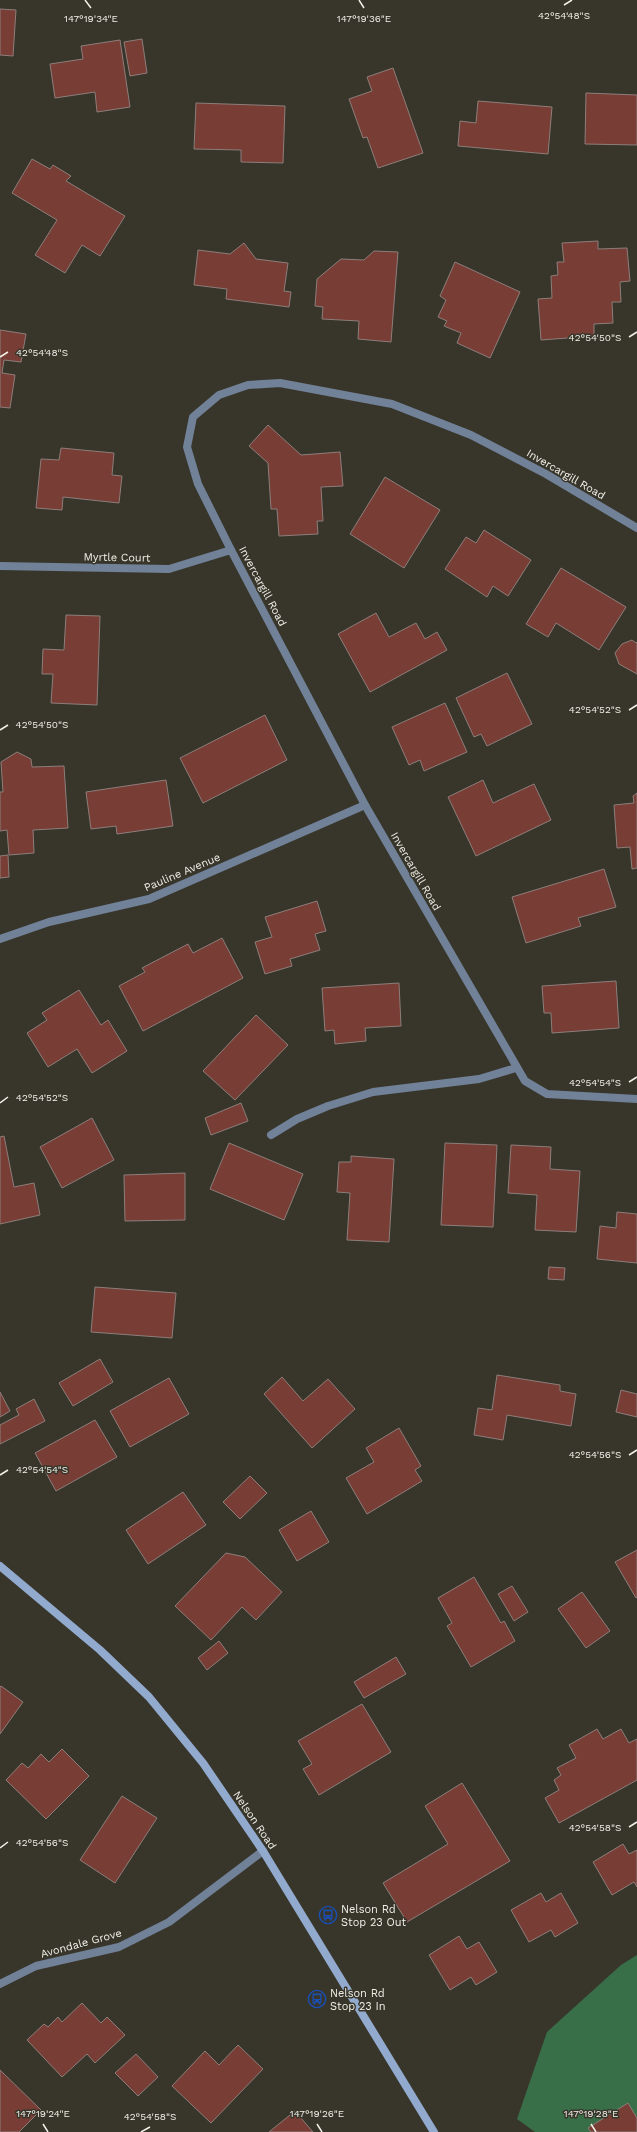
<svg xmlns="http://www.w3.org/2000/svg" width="637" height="2132" font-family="'Work Sans',sans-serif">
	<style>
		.forest { fill: #396f48 }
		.building { fill: #783d34; stroke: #8d7e7b }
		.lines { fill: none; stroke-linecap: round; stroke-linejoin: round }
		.lane { stroke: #718197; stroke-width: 8 }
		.street { stroke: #718197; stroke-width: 8 }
		.secondary { stroke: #92aacd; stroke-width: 8 }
		.ticks { fill: none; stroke: #f1f0e9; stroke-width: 1.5 }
		.labels { text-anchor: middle; stroke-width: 3; stroke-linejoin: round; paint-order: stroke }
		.street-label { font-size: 11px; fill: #f1f0e9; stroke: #38362b }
		.poi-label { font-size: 11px; fill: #f1f0e9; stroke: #38362b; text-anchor: start }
		.ticks-label { font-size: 10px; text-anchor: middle; fill: #f1f0e9; stroke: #38362b; stroke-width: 3; stroke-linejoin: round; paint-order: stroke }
	</style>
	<rect width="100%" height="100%" fill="#38362b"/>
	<!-- forest -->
	<polygon class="forest" points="637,1955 637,2132 535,2132 517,2119 547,2032 621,1965"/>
	<!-- building -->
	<g class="building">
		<polygon points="0,9 16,10 13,56 0,55"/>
		<polygon points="142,39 147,73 130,76 124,42"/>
		<polygon points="120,40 130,107 97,112 95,92 55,98 50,64 83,59 81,46"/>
		<polygon points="393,68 423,153 378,168 367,137 363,138 349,99 372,91 367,77"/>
		<polygon points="586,93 637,95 637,145 585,144"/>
		<polygon points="478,101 552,107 548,154 458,146 460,121 476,123"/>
		<polygon points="196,103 285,106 283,163 241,162 241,150 194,149"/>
		<polygon points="32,159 50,169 53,165 71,176 66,181 125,216 100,256 82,245 65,273 35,255 57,220 12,193"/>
		<polygon points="598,241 598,249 627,248 630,281 620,282 621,302 612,302 613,323 594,324 594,336 541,340 538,299 552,298 551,276 558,275 557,262 564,262 562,243"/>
		<polygon points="244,243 256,259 288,263 284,291 291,292 289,307 226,299 227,289 194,285 198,250 230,254"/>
		<polygon points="374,251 398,252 391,342 358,339 359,321 322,319 323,307 315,306 317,279 341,259 364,260"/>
		<polygon points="455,262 520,292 490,358 457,343 461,333 444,326 447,321 438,317 446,300 440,296"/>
		<polygon points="0,330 26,334 21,362 4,360 2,373 15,375 10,408 0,407"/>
		<polygon points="268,425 301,455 340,452 343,486 321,487 323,521 317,521 318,534 279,536 277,509 271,509 268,463 249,446"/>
		<polygon points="61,448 114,453 112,475 122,476 119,503 63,497 62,510 36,508 41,459 59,460"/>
		<polygon points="385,477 440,510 404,568 350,534"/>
		<polygon points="484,530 531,560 508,596 493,586 487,597 445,569 466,537 476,543"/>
		<polygon points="561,568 626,607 599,650 556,623 548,637 526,624"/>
		<polygon points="376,613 389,637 416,623 425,639 437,632 447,650 370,692 338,634"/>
		<polygon points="66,615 100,616 97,705 51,703 53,674 42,674 43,649 64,650"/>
		<polygon points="632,640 636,643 637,642 637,674 619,664 615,653 622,644"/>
		<polygon points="507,673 532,724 487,746 481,734 474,737 456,698"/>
		<polygon points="445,703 467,752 424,771 420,760 409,765 392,727"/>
		<polygon points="265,715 287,760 203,803 180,758"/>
		<polygon points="17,752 31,759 32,767 64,766 68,828 33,830 34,853 9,855 7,830 0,831 0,792 3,792 1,762"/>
		<polygon points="166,780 173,826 117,834 116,826 91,829 86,792"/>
		<polygon points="483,780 493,803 534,784 551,820 476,856 448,797"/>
		<polygon points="637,793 637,868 632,869 630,847 617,848 614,805 634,803 633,796"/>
		<polygon points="8,855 9,877 0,878 0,856"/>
		<polygon points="604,869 616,907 578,918 581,926 526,943 512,897"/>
		<polygon points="317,901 326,931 315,934 320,950 290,959 292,966 265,974 255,942 272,937 265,917"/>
		<polygon points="222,938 243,978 143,1031 119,986 145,972 142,968 188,944 193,953"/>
		<polygon points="616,981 619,1028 552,1033 551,1013 544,1013 542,986"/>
		<polygon points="399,983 401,1026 365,1028 366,1041 335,1044 334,1030 325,1031 322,988"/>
		<polygon points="79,990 101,1025 108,1020 127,1051 92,1073 77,1049 48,1067 27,1033 47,1020 42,1013"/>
		<polygon points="256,1015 288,1045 235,1100 203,1071"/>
		<polygon points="241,1103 248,1121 211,1135 205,1118"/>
		<polygon points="92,1118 114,1160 62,1188 40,1147"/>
		<polygon points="4,1136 14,1187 34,1183 40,1215 0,1224 0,1137"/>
		<polygon points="229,1143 303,1174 284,1220 210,1189"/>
		<polygon points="445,1143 497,1145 493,1227 441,1225"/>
		<polygon points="511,1145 551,1147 550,1169 580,1171 576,1232 535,1230 537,1195 508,1193"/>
		<polygon points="351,1156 394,1159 389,1242 347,1240 350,1193 337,1192 339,1162 351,1162"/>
		<polygon points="185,1173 185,1220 125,1221 124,1175"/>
		<polygon points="617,1212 637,1214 637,1263 597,1259 600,1226 616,1228"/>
		<polygon points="549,1267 565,1268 564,1280 548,1279"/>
		<polygon points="95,1287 176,1293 172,1338 91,1332"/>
		<polygon points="100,1359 113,1382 73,1406 59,1383"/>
		<polygon points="497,1375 560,1385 560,1391 576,1394 571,1426 507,1415 503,1440 474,1435 478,1408 492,1410"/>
		<polygon points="282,1377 303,1401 328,1379 355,1409 312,1448 264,1394"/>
		<polygon points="169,1378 189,1414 130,1447 110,1411"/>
		<polygon points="621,1390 637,1394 637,1417 616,1412"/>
		<polygon points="0,1392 10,1411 0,1417"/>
		<polygon points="34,1399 45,1421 0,1444 0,1425 19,1415 16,1409"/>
		<polygon points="95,1420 117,1457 56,1491 35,1453"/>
		<polygon points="399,1428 421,1466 415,1470 422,1481 367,1514 346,1478 374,1462 366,1448"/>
		<polygon points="250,1476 267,1493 240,1519 223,1502"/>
		<polygon points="183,1492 206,1525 148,1564 126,1530"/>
		<polygon points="311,1511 329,1542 297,1561 279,1530"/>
		<polygon points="637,1550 637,1597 636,1598 615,1562"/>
		<polygon points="226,1553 245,1557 282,1592 256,1620 242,1607 211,1640 175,1606"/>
		<polygon points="474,1577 501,1623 504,1621 515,1641 471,1667 447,1626 452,1623 438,1598"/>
		<polygon points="512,1586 528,1612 514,1621 498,1594"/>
		<polygon points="582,1592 610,1631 586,1648 558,1609"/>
		<polygon points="219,1641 228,1653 207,1670 198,1658"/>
		<polygon points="396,1657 406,1674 364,1698 354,1682"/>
		<polygon points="1,1686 23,1702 0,1734 0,1687"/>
		<polygon points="362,1704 391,1752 319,1795 303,1769 312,1764 298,1741"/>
		<polygon points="597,1729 603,1739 621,1729 629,1743 637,1739 637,1780 559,1823 545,1798 559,1790 554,1780 561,1775 557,1768 576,1758 569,1745"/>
		<polygon points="62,1749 89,1776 46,1819 6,1780 22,1763 28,1768 41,1754 49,1762"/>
		<polygon points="462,1783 510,1861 407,1922 383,1883 448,1844 425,1806"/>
		<polygon points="122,1796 157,1818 115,1883 80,1860"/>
		<polygon points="623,1844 629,1854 637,1850 637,1887 634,1882 612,1895 593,1862"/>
		<polygon points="541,1893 546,1902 561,1893 578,1923 555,1937 551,1930 529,1942 511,1910"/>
		<polygon points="459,1936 467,1949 479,1942 497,1972 476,1985 471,1977 450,1990 429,1955"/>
		<polygon points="82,2003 101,2023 107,2017 125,2035 95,2063 87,2054 62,2077 27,2040 44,2024 48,2027 58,2017 62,2022"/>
		<polygon points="238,2045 263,2069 211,2123 172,2086 205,2051 219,2065"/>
		<polygon points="136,2054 158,2077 138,2096 115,2073"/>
		<polygon points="0,2070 41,2110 19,2132 0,2132"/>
		<polygon points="628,2103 637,2118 637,2132 591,2132 588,2128"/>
		<polygon points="295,2111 313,2132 269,2132"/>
	</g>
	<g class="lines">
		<!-- lane -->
		<polyline class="lane" points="271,1135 297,1119 328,1106 373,1092 479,1079 516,1068"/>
		<!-- street -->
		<g class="street">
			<polyline points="637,528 546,474 471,435 392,404 280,383 248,385 219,395 193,417 187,447 198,484 231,550 365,805 525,1081 547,1094 637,1099"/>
			<polyline points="0,566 169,569 231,550"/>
			<polyline points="0,939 49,922 149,899 365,805"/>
			<polyline points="0,1984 36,1966 119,1947 169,1922 263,1851"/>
		</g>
		<!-- secondary -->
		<polyline class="secondary" points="0,1566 100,1650 149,1697 203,1763 263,1851 434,2132"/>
	</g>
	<!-- ticks -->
	<path class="ticks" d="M85 0 91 8M359 0 364 8M564 5 572 0M629 337 637 332M0 357 8 352M629 710 637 705M0 730 8 725M629 1082 637 1077M0 1103 8 1097M629 1455 637 1450M0 1475 8 1470M629 1827 637 1822M0 1848 8 1842M43 2124 48 2132M317 2124 322 2132M591 2124 596 2132M141 2132 150 2127"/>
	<!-- icons -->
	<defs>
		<symbol id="bus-ring" viewBox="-11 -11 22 22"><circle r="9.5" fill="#38362b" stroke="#1a4fb4" stroke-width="1.5"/><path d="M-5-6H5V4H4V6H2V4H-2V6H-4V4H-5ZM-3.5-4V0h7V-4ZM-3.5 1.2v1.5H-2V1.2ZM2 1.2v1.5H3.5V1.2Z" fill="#1a4fb4"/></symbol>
	</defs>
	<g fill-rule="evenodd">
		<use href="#bus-ring" x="318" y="1905" width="20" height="20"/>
		<use href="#bus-ring" x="307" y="1989" width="20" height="20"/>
	</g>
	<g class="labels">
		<!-- street labels -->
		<g class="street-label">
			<text transform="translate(566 474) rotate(30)" y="4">Invercargill Road</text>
			<text transform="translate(117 557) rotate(1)" y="4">Myrtle Court</text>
			<text transform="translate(263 586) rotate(62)" y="4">Invercargill Road</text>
			<text transform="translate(416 871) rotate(60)" y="4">Invercargill Road</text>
			<text transform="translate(182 872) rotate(-23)" y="4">Pauline Avenue</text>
			<text transform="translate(255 1820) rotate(56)" y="4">Nelson Road</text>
			<text transform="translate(81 1943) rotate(-15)" y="4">Avondale Grove</text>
		</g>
		<!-- poi labels -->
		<g class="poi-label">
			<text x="341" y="1913">Nelson Rd<tspan x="341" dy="13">Stop 23 Out</tspan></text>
			<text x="330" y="1997">Nelson Rd<tspan x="330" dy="13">Stop 23 In</tspan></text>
		</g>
	</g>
	<g class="ticks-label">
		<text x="564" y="19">42°54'48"S</text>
		<text x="91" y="22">147°19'34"E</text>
		<text x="364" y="22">147°19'36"E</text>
		<text x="595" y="341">42°54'50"S</text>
		<text x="42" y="356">42°54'48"S</text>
		<text x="595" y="713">42°54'52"S</text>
		<text x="42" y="728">42°54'50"S</text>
		<text x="595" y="1086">42°54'54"S</text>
		<text x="42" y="1101">42°54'52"S</text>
		<text x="595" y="1458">42°54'56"S</text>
		<text x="42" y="1473">42°54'54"S</text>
		<text x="595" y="1831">42°54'58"S</text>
		<text x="42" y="1846">42°54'56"S</text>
		<text x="43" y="2117">147°19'24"E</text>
		<text x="317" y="2117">147°19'26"E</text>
		<text x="591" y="2117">147°19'28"E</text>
		<text x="150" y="2120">42°54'58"S</text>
	</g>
</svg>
